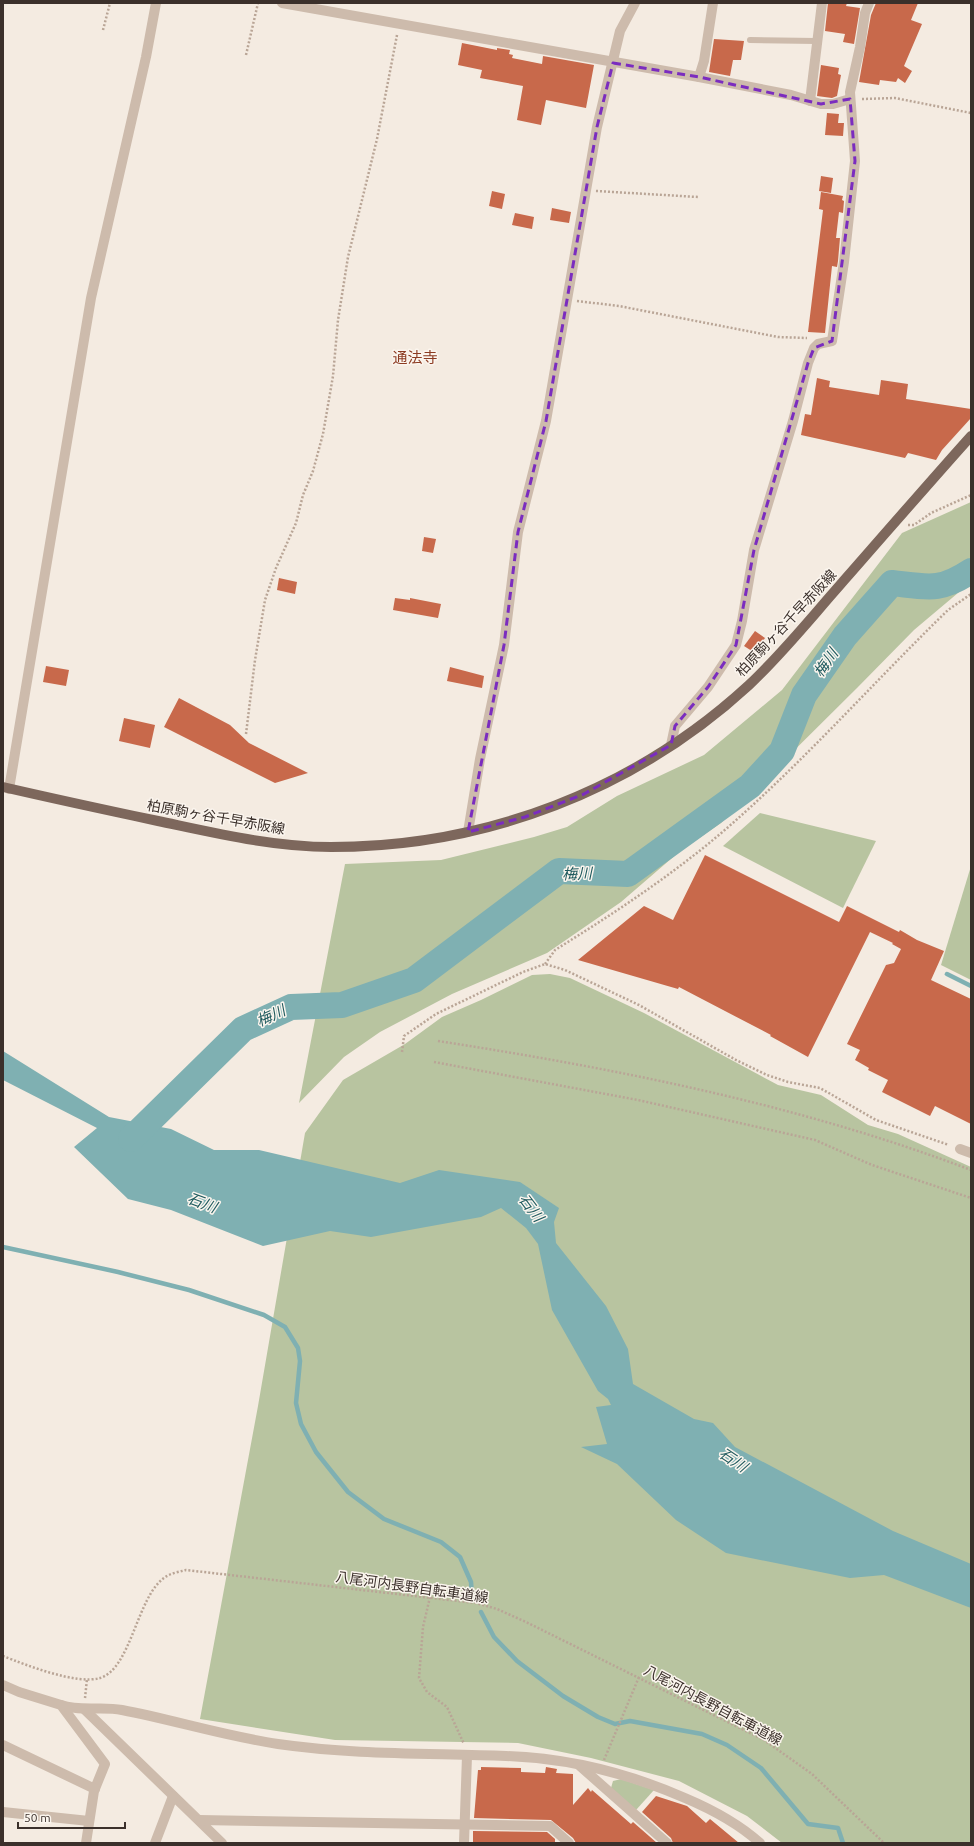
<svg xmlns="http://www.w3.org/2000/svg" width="974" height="1846" font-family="Ubuntu,'Noto Sans JP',sans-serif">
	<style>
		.green { fill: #b8c4a0 }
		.water { fill: #7fb0b2 }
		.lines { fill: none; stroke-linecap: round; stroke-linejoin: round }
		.stream { stroke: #7fb0b2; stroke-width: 4.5 }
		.river { stroke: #7fb0b2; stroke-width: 26 }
		.building { fill: #c8694b }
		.path { stroke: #b9a596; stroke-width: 2.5; stroke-dasharray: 2 2; stroke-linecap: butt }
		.service { stroke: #cdbbac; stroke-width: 6 }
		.minor { stroke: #cdbbac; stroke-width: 10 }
		.tertiary { stroke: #cdbbac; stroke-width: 10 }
		.primary { stroke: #7d675c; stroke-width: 10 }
		.marked { fill: none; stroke: #7b2cbf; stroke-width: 3; stroke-dasharray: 8 5; stroke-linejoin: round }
		.labels { text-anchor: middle; stroke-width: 3; stroke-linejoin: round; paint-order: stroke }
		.street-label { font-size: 14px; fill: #3b302b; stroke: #fbf5ee }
		.neighbourhood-label { font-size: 15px; fill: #8c3b22; stroke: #fbf5ee }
		.water-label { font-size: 15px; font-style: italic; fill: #1f5a5e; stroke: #fbf5ee }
	</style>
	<rect width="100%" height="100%" fill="#f4ebe1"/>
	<!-- green -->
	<g class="green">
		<polygon points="971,502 971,582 914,630 857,688 721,823 679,852 621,902 547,953 452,994 380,1032 344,1057 299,1103 345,864 441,860 534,837 567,827 617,796 704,755 782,690 902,533"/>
		<polygon points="760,813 876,841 843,908 723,846"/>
		<polygon points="971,866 971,980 941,965"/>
		<polygon points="550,974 570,978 644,1013 778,1085 821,1095 868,1125 898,1134 971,1167 971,1843 782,1843 747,1816 679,1781 591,1758 518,1743 335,1740 200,1719 258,1406 305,1133 343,1080 405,1044 442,1017 481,1000 532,975"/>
		<polygon points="621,1779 654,1790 636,1810 611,1788 613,1781"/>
	</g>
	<!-- water -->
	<polygon class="water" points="3,1051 109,1117 171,1129 214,1150 259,1150 400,1183 439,1170 520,1182 559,1208 554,1222 556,1243 606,1306 628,1349 633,1384 694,1419 713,1423 735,1447 893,1531 971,1564 971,1608 884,1575 850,1578 726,1553 676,1520 617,1464 581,1447 607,1444 596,1407 611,1405 608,1399 598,1391 552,1310 538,1244 526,1228 501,1208 481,1217 371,1237 330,1231 263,1246 171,1210 128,1199 74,1147 97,1128 3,1080"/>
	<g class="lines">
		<!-- stream -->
		<g class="stream">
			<polyline points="947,974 971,986"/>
			<polyline points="3,1247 118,1272 189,1290 264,1315 285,1327 298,1348 300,1361 296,1403 301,1424 316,1452 348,1492 384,1519 441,1542 460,1557 471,1582 472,1596"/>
			<polyline points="481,1612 494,1637 517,1661 563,1696 598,1717 615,1724 630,1721 702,1734 727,1745 761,1768 808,1824 838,1828 843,1843"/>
		</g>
		<!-- river -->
		<path class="river" d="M131 1139 243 1029 291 1007 342 1005 414 980 559 871 628 874 750 786 782 751 804 695 845 636 892 583C928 587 939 592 971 571"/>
	</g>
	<!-- building -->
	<g class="building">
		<polygon points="828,3 847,3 846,6 860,8 854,44 843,42 845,34 825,31"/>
		<polygon points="876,3 918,3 911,20 922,24 904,66 912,71 905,83 898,78 896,82 880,80 879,85 859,82 871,15"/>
		<polygon points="714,39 744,41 741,60 733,60 730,76 709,72"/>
		<polygon points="462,43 497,50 497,48 510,50 509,54 513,55 512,58 542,64 543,56 594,65 586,108 546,100 541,125 517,120 523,86 480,78 482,70 458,65"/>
		<polygon points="821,65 839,68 838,74 841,75 837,96 832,98 817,96"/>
		<polygon points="827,113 839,114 838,123 844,123 843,136 825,135"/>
		<polygon points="821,176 833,178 831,193 819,191"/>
		<polygon points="492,191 505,194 502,209 489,206"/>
		<polygon points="821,192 843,196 842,200 844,201 843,213 839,212 836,238 840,238 838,261 837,267 832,266 825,333 808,332 823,210 819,209"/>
		<polygon points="552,208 571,212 569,223 550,220"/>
		<polygon points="515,213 534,217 532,229 512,225"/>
		<polygon points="817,378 830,381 829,387 879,395 881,380 908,384 906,399 971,409 971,418 942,450 936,460 908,453 905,458 801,435 805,414 811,415"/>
		<polygon points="424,537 436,539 433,553 422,551"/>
		<polygon points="279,578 297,582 295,594 277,590"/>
		<polygon points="395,598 410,600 410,598 441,604 438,618 393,610"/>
		<polygon points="755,631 765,638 755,653 744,646"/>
		<polygon points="46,666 69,670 66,686 43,682"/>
		<polygon points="450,667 484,676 482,688 447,681"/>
		<polygon points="179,698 230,725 249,743 308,773 275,783 164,727"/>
		<polygon points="124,718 155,725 150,748 119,741"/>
		<polygon points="705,855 839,922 847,906 899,932 900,930 917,940 944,951 931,980 971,999 971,1124 935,1106 930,1116 882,1092 888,1080 868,1070 869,1068 855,1060 860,1050 847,1044 886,965 894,963 901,949 892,944 893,943 870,932 808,1057 770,1036 771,1035 679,987 678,989 578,960 644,906 673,920"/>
		<polygon points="481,1767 521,1768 521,1772 545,1773 546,1767 557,1769 556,1773 573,1774 573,1805 588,1788 591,1792 592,1790 631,1824 633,1822 657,1843 576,1843 573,1838 551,1820 474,1818 478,1770 481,1770"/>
		<polygon points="656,1796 687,1806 706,1823 710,1819 739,1843 673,1843 671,1838 642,1812"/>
		<polygon points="473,1831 547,1832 555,1839 555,1843 473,1843"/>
	</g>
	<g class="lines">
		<!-- path -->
		<g class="path">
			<polyline points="103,30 110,3"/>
			<polyline points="246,55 258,3"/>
			<polyline points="862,99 895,98 971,113"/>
			<polyline points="596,191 698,197"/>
			<polyline points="577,301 619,306 778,337 807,338"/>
			<polyline points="908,525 914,525 931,513 971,495"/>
			<polyline points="246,734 255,660 265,600 276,568 296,523 303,495 313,471 323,434 333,376 338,320 348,257 377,139 397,35"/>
			<path d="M545 964 555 950C621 909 686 866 744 813 815 749 879 677 948 610L971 594"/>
			<path d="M438 1041C619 1069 800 1105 971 1170"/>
			<polyline points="402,1052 404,1036 436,1014 523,972 545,964 565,970 639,1005 736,1060 767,1075 788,1082 820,1088 876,1120 949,1145"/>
			<polyline points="434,1062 638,1100 815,1140 872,1165 971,1198"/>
			<polyline points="430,1597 423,1627 419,1678 427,1692 447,1707 464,1744"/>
			<path d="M3 1656C26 1665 76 1685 100 1678 131 1669 137 1597 164 1578 170 1573 179 1572 186 1570L476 1603 497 1609 526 1622 764 1740 812 1774 884 1843"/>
			<polyline points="85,1698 87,1679"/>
			<polyline points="604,1760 639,1677"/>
		</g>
		<!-- service -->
		<polyline class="service" points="750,40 816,41"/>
		<!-- minor -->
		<g class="minor">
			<polyline points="282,3 699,77 791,95 821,104 833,104 850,99"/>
			<polyline points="699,77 704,61 713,3"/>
			<polyline points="810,101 822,3"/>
			<polyline points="671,745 675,726 708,687 736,645 742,621 754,550 793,421 808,363 814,348 818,344 832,341 844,262 855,161 850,92 860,47 865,13 869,3"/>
			<polyline points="9,789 91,298 146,57 156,3"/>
			<polyline points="468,832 480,759 504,645 518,532 546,421 597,127 620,31 635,3"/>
			<polyline points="960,1149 971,1153"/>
			<polyline points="3,1685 19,1692 61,1705 105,1764 94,1791 86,1843"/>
			<polyline points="84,1709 222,1843"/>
			<polyline points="3,1745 95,1789"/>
			<polyline points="580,1766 667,1843"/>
			<polyline points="3,1812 89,1821"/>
			<polyline points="199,1820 550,1826 569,1843"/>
			<polyline points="155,1843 173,1796"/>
			<polyline points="464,1843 467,1756"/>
		</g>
		<!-- tertiary -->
		<path class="tertiary" d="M61 1705C81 1712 101 1706 122 1710 174 1720 225 1736 278 1744 354 1755 430 1753 506 1756 567 1758 630 1774 685 1798 711 1809 739 1824 760 1843"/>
		<!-- primary -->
		<path class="primary" d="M3 787C55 799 106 810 158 821 215 833 273 847 331 847 486 847 635 790 749 685 782 654 810 619 840 585 884 535 927 485 971 436"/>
	</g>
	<!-- marked area -->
	<path class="marked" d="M613 63 699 77 821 104 850 99 855 161 832 341 814 348 808 363 754 550 736 645 708 687 675 726 671 745 584 794 525 817 468 832 504 645 518 532 546 421 597 127Z"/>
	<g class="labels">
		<!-- street labels -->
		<g class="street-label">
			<text transform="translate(786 623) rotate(-47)" y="5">柏原駒ヶ谷千早赤阪線</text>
			<text transform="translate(216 817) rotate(10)" y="5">柏原駒ヶ谷千早赤阪線</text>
			<text transform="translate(412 1587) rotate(8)" y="5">八尾河内長野自転車道線</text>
			<text transform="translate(713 1705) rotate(28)" y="5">八尾河内長野自転車道線</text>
		</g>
		<!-- neighbourhood labels -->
		<g class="neighbourhood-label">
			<text x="415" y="363">通法寺</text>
		</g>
		<!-- water labels -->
		<g class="water-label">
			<text transform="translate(826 663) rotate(-55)" y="5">梅川</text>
			<text transform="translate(577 874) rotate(-2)" y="5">梅川</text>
			<text transform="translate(271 1016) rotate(-25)" y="5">梅川</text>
			<text transform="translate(202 1203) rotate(20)" y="5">石川</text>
			<text transform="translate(531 1208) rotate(53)" y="5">石川</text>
			<text transform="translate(733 1460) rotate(34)" y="5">石川</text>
		</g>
	</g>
	<!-- border -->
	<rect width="974" height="1846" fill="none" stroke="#3b302b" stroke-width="8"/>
	<!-- scale -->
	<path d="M18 1822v6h107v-6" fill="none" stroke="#3b302b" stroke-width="2"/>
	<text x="24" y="1822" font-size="12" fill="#3b302b" stroke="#fbf5ee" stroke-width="3" paint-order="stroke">50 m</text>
</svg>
